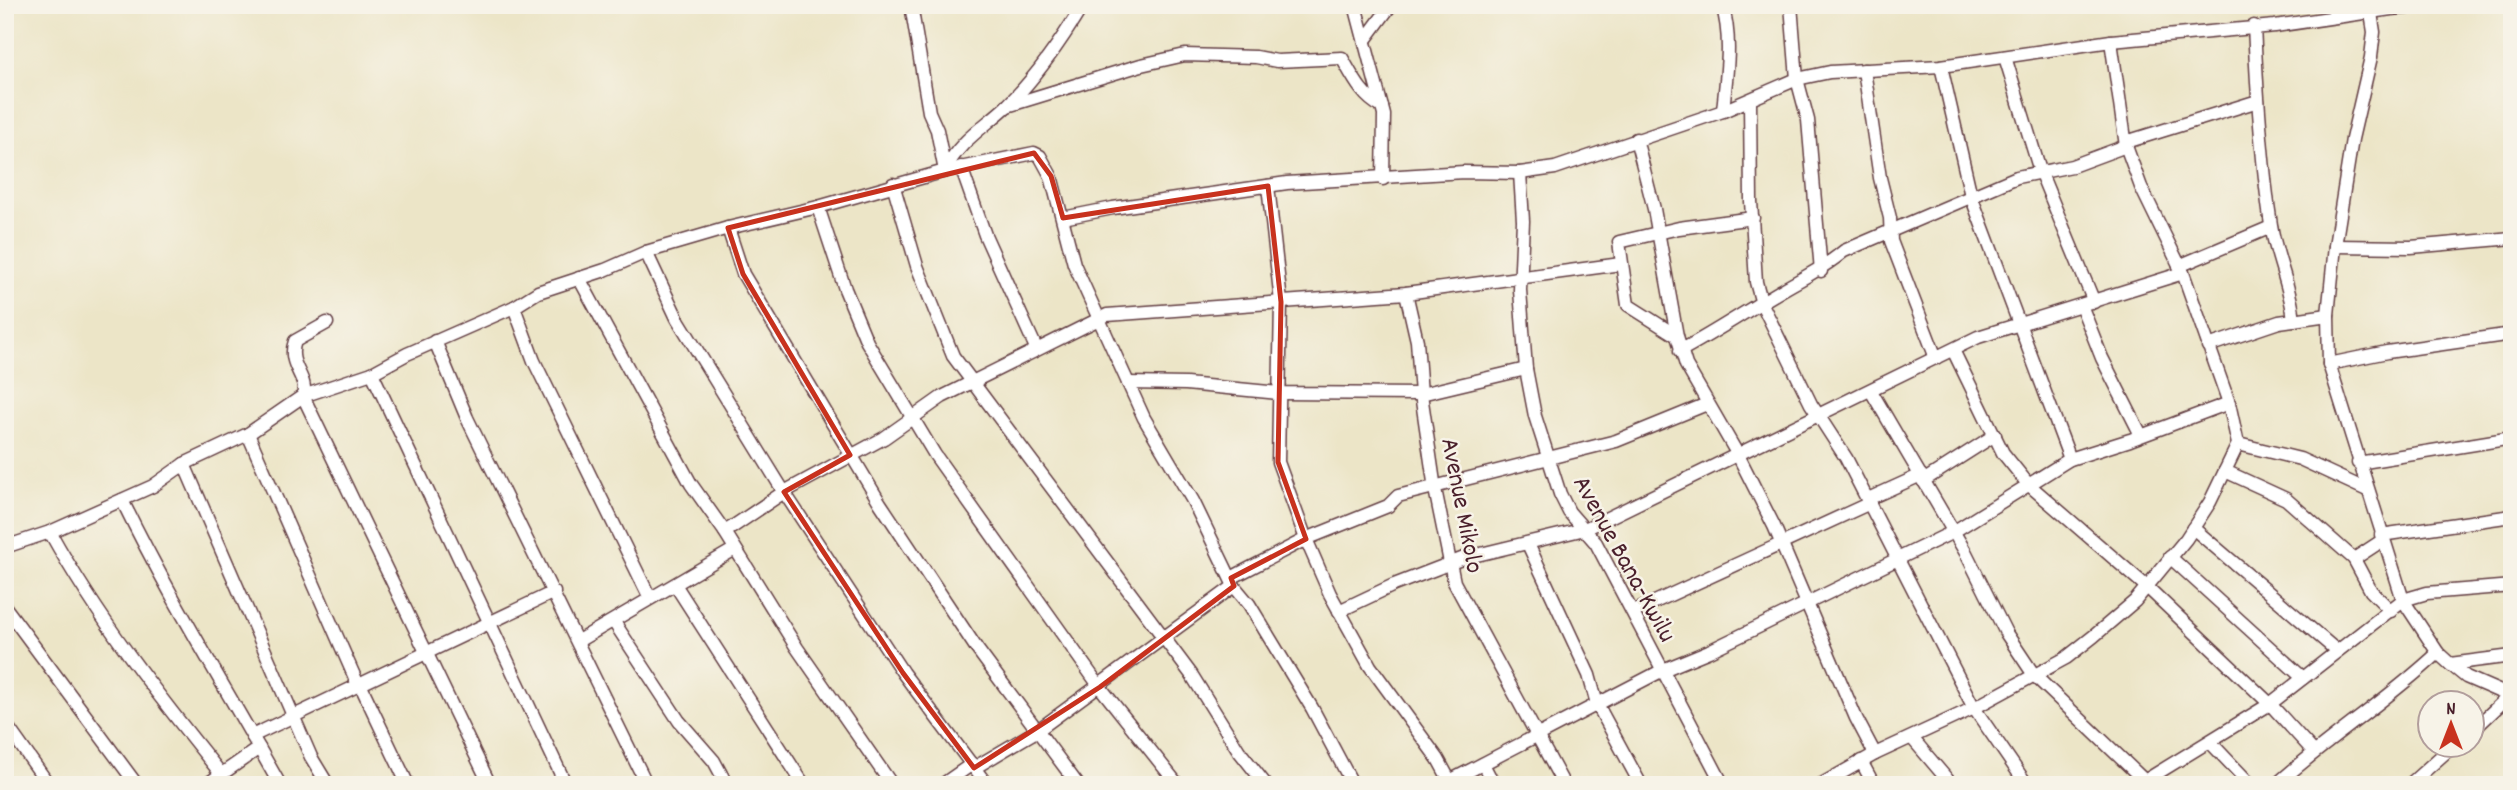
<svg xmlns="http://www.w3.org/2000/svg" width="2517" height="790" font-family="Dekko,sans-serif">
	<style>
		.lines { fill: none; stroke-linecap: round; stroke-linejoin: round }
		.minor-casing { stroke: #623d42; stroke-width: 15 }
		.minor { stroke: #fff; stroke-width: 12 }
		.marked { fill: none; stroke: #c8321e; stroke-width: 5; stroke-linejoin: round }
		.labels { text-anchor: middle; stroke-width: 5; stroke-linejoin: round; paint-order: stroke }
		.street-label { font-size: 26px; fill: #4a1f2b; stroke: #f7f3e8 }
	</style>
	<rect width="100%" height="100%" fill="#f7f3e8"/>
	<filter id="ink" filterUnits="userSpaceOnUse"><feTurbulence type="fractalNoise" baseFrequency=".0143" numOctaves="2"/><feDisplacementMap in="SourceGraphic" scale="14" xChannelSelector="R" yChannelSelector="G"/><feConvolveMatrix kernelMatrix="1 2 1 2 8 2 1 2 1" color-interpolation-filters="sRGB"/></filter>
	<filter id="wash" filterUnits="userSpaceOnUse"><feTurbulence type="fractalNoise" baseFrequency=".00686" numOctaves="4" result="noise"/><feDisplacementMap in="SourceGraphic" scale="28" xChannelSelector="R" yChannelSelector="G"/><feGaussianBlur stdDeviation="1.57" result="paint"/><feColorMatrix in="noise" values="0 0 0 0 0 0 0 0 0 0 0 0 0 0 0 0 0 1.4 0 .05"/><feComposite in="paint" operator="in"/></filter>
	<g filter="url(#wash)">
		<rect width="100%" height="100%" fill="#ece5c7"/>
	</g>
	<g filter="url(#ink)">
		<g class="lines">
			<defs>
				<g id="minor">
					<polyline points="911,5 929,112 937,130 945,171"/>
					<polyline points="1355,5 1384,115 1383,179"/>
					<path d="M1722 5C1733 39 1726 76 1723 111"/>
					<polyline points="1791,5 1797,79 1808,120 1821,271"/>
					<polyline points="2370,7 2374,32 2371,57 2352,139 2335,246 2328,315 2329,364 2403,600 2438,653 2450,664 2466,677 2512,697"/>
					<path d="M2254 26C2257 92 2261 160 2271 225 2276 258 2291 287 2294 320"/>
					<polyline points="1365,40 1391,5"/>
					<polyline points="2005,57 2040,171 2094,302"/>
					<polyline points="1941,66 1971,196 2070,459"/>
					<polyline points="1864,70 1880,178 1890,218 1891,241 1936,358"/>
					<polyline points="1750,101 1751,201 1756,282 1762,304 1811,404 1846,458 1974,708 2027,785"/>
					<path d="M1007 106 1141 65 1185 55 1256 57 1277 61 1342 58C1353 77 1362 97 1382 107"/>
					<polyline points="1636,139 1654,209 1677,336 1686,365 1738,455 1774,526 1856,718 1875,754"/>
					<polyline points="2126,142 2258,101"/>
					<polyline points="961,167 985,235 1036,348"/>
					<path d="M945 171C958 141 985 127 1008 105 1037 76 1062 40 1083 5"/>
					<polyline points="1520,173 1523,221 1520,290 1526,369 1535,416 1560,494 1569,512 1596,543 1723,785"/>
					<polyline points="893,184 917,266 953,356 1191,674 1239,751 1266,785"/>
					<polyline points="1268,186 1281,302 1278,462 1306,539 1330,594 1370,666 1438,759 1450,781"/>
					<polyline points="818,207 845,289 867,342 935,455 1100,687 1178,785"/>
					<polyline points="1063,218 1113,208 1287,183 1464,172 1520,173 1555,168 1723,111 1797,79 1830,72 1941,66 2111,41 2275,26 2391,9 2442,5"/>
					<polyline points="728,228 743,274 880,503 977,649 1078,785"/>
					<polyline points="2335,246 2411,247 2512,238"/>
					<polyline points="646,252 677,318 784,492 903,673 987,785"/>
					<polyline points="2179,266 2271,227"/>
					<polyline points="579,278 691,484 725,532 797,648 892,785"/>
					<polyline points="1406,293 1417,341 1421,394 1435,489 1454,582 1564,785"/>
					<polyline points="2081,305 2102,358 2141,435"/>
					<polyline points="514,307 534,361 650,598"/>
					<path d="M327 323 295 341C286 366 309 376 303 396L490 785"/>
					<polyline points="1677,336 1628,305 1619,242 1679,228 1753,218"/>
					<polyline points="435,341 467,418 647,785"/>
					<polyline points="2208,346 2279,322 2328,315"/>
					<polyline points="1953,350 2003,453 2028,484 2147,587 2270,704 2313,751"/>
					<path d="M1680 351C1721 329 1758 303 1798 281 1817 270 1826 266 1844 251L2017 177 2072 166 2126 146"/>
					<polyline points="2329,364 2387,352 2512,334"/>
					<polyline points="372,373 566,785"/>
					<polyline points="1128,383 1186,384 1279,393 1421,394 1526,369"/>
					<polyline points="1871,391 1966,553 2006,633 2034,675 2149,785"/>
					<polyline points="248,434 359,687"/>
					<polyline points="2238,444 2300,459 2367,490"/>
					<polyline points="2358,463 2512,438"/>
					<polyline points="184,464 311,757 328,785"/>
					<polyline points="2225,471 2286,499 2354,559 2371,591 2391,611"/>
					<polyline points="1923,481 1995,435"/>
					<polyline points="1868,499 1921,475"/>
					<path d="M122 500C169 597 227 690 280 785"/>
					<polyline points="2193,528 2337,651"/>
					<path d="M50 532C98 619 159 697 222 775"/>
					<polyline points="725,532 784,492 884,438 942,397 1107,315 1406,293 1621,264"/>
					<polyline points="2381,535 2512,516"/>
					<polyline points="1528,544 1589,675 1597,704 1641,785"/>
					<polyline points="5,547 50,532 153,486 184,464 248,434 303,396 372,373 407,354 514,307 538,292 605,270 646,252 728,228 818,207 945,171 1034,153 1040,156 1051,176 1074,264 1144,418 1193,501 1234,586 1249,604 1312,708 1353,785"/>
					<polyline points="2170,557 2303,678"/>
					<polyline points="2354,559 2383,540"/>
					<polyline points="1231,578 1306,539 1388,506 1398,496 1616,441 1707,404"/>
					<polyline points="676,586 804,785"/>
					<polyline points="5,607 137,785"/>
					<polyline points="1339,611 1394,585 1464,558 1585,529 1978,337 2183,273"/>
					<polyline points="1633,612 1870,503"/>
					<polyline points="614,622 679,721 714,761 727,785"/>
					<polyline points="578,641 735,549"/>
					<polyline points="2450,664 2512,656"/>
					<polyline points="361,686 408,785"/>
					<polyline points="5,723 49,785"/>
					<polyline points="2472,731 2509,696"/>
					<polyline points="252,736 554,592"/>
					<polyline points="1912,738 1952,785"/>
					<polyline points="2211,743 2251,785"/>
					<polyline points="1861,761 1874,785"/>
					<polyline points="1483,764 1494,785"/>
					<polyline points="974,768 1038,730 1234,586"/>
					<polyline points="206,785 259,748"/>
					<polyline points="942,785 972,764"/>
					<polyline points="1442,785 1663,670 1709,651 1953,532 2070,459 2130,440 2229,403"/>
					<polyline points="1820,785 1875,754 1974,708 2066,658 2094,636 2135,601 2186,539 2210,502 2238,444 2229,403 2183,273 2141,187 2126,146 2111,41"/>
					<polyline points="2138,785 2270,704 2403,600 2427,593 2512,586"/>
					<path d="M2276 785C2328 738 2387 701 2438 653"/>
					<polyline points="2409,785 2455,744"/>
				</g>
			</defs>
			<!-- minor casing -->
			<use href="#minor" class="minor-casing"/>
			<!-- minor -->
			<use href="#minor" class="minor"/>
		</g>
	</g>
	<!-- marked area -->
	<path class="marked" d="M1034 153 1051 176 1063 218 1268 186 1281 302 1278 462 1306 539 1231 578 1234 586 1100 687 974 768 903 673 784 492 850 455 743 274 728 228Z"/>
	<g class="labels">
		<!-- street labels -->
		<g class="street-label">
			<text transform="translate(1464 505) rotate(79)" y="9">Avenue Mikolo</text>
			<text transform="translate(1626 558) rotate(61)" y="9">Avenue Bana-Kwilu</text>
		</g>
	</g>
	<!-- margin -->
	<rect width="2517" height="790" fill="none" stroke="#f7f3e8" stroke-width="28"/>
	<!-- north arrow -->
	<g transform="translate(2451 724)"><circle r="33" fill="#f7f3e8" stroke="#b29e9c" stroke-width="2"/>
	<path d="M0-5L12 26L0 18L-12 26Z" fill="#c8321e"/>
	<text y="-10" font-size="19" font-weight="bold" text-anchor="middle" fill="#4a1f2b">N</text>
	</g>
</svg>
